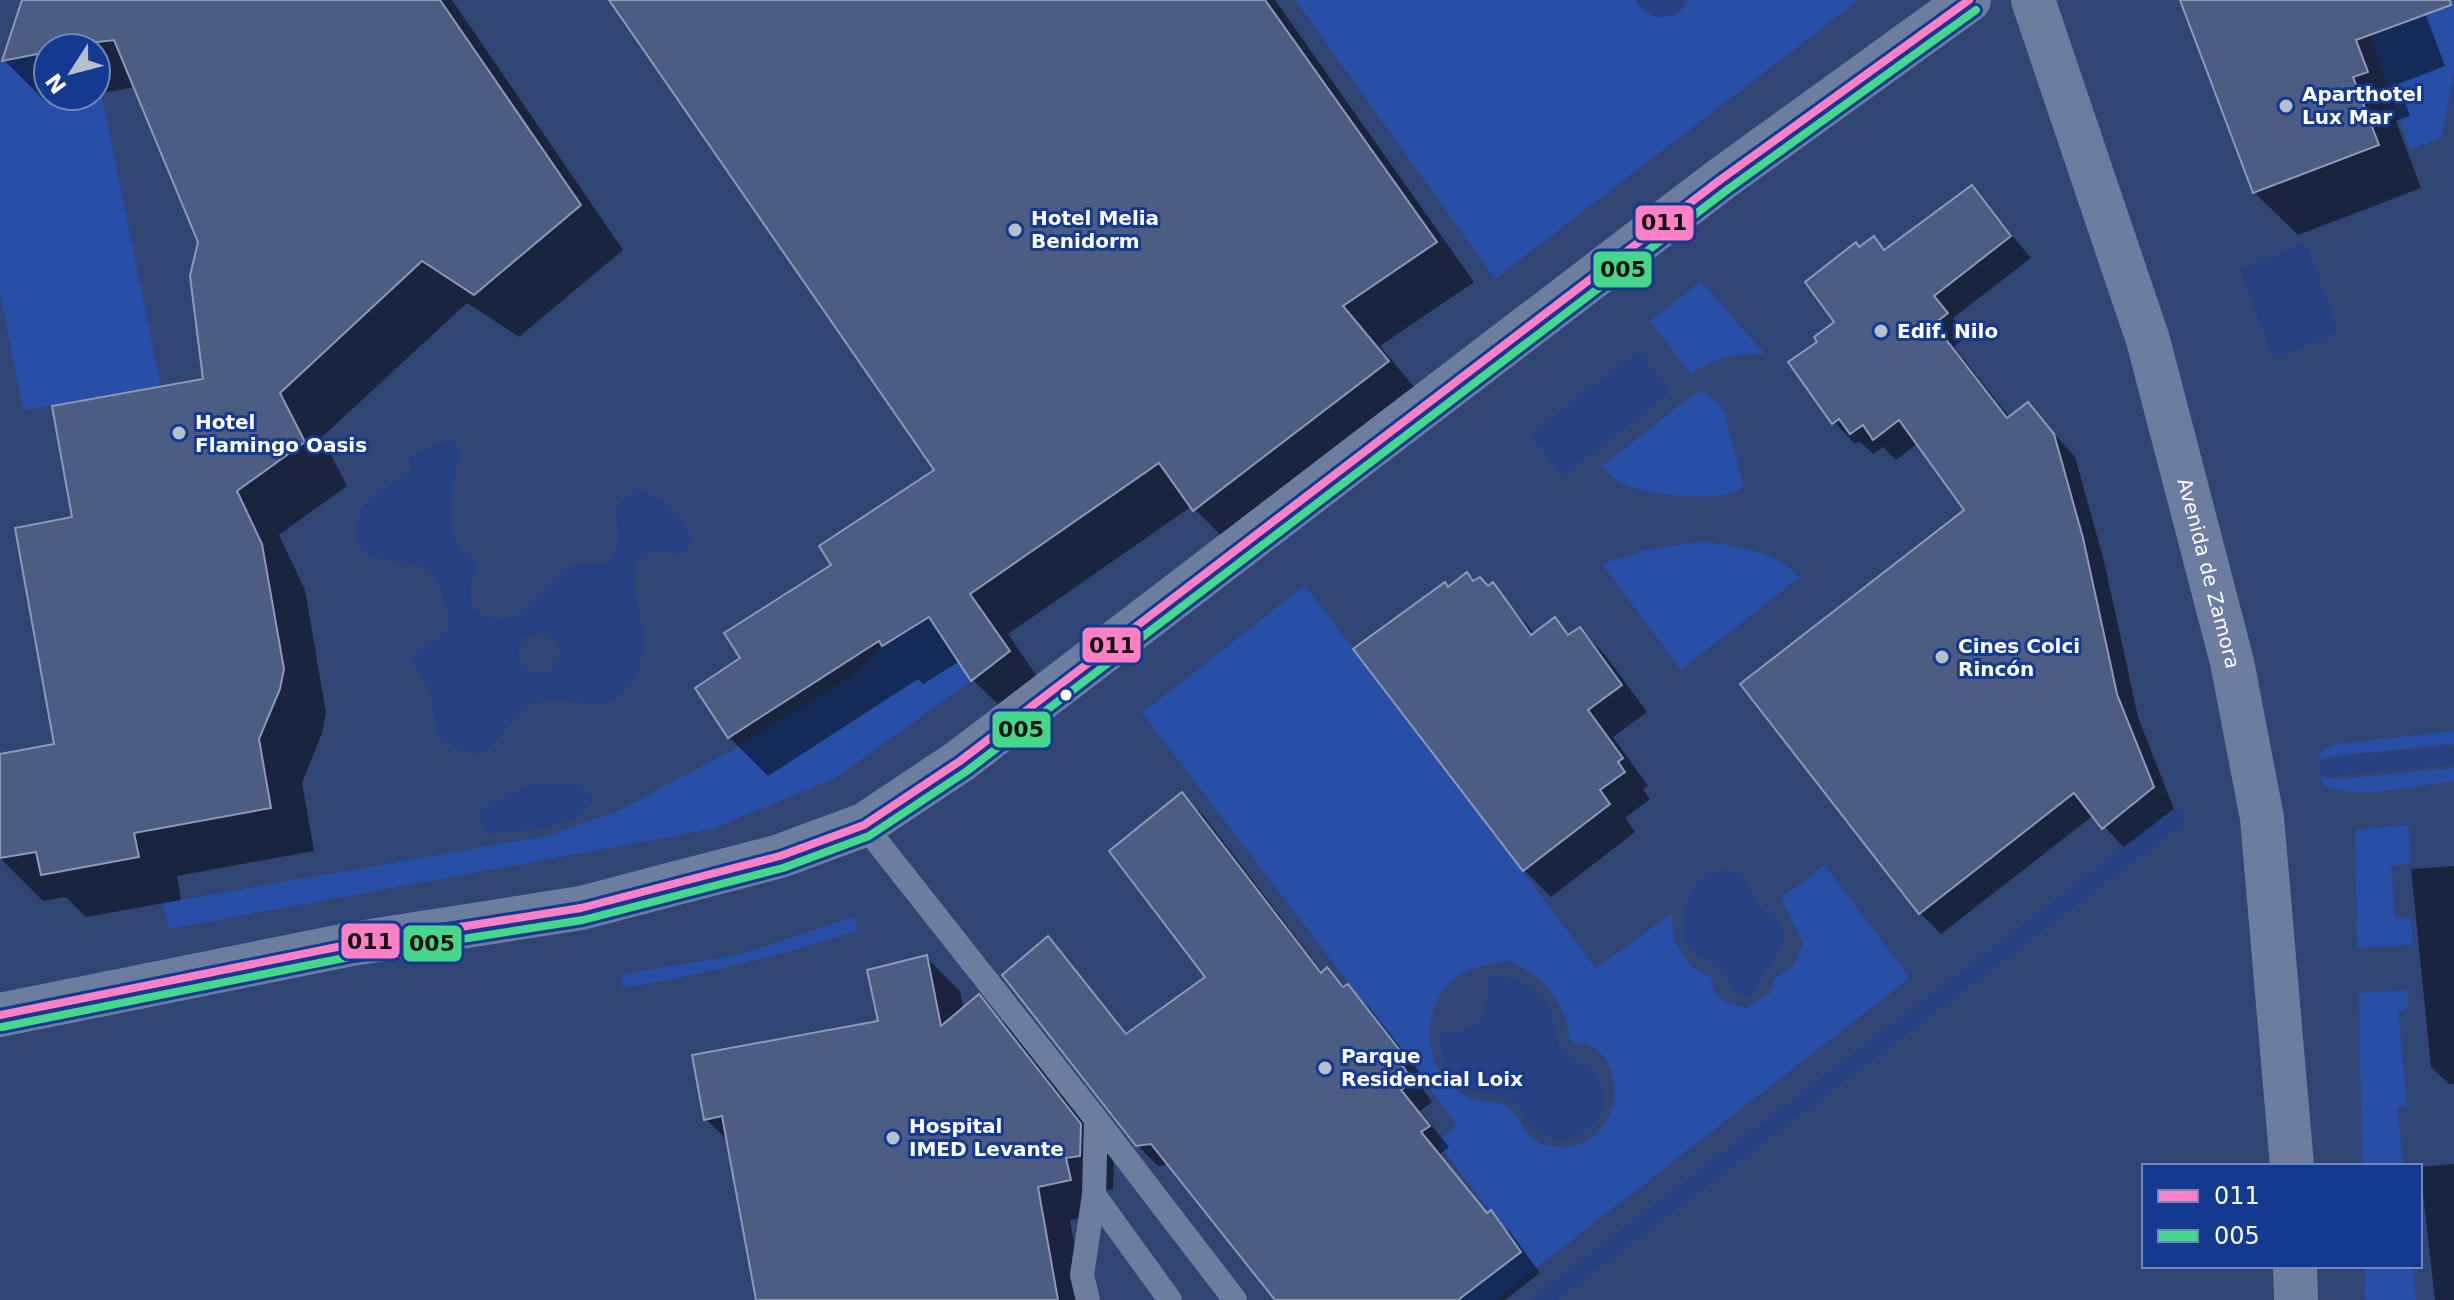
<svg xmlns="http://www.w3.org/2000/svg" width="2454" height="1300" font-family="'DejaVu Sans',sans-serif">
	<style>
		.green { fill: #274fa8; fill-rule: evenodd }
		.water { fill: #284183; fill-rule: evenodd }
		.shadow { fill: #0007 }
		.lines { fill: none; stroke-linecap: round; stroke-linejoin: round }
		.stream { stroke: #284183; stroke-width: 18 }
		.building { fill: #4c5c82; stroke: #8d99b5; stroke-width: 2 }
		.lane { stroke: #6d7d9f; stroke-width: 24 }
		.street { stroke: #6d7d9f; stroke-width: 44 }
		.bus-1-casing { stroke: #143991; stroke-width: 14 }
		.bus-2-casing { stroke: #143991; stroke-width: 14 }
		.bus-1 { stroke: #ff80c5; stroke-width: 8 }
		.bus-2 { stroke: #46d78d; stroke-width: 8 }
		.poi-dot { fill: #b7bece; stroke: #143991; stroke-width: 3 }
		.bus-dot { fill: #fff; stroke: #143991; stroke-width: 3 }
		.labels { text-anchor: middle; stroke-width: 6; stroke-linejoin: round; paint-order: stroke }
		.poi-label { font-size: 20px; font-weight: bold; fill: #fff; stroke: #143991; text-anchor: start }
		.street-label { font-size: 20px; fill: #fff; stroke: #143991 }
		.line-badge { stroke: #143991; stroke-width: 3 }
		.pale-badge-label { font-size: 22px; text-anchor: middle; font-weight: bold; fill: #111 }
	</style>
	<rect width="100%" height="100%" fill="#314574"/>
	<!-- green -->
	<g class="green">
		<polygon points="1295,0 1859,0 1495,279"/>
		<polygon points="2394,0 2454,0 2454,72 2442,137 2410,150 2370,35 2403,23"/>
		<polygon points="48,52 48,96 96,96 96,67 161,387 23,410 0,292 0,61"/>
		<path d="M1701 281 1704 285 1765 354C1738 353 1712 357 1691 375L1650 321Z"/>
		<path d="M1704 391 1723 408 1744 487C1721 504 1646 496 1621 483 1614 480 1608 472 1602 466L1691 396Z"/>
		<path d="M1702 541C1739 547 1773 549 1800 577L1681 670 1602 564 1645 550Z"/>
		<path d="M1305 585 1596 968 1672 913C1669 940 1685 968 1711 977 1713 1000 1728 1004 1747 1008L1771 992 1774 979 1795 964 1803 943 1781 898 1825 865 1910 978 1495 1300H1458L1521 1252 1437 1142 1457 1125 1142 713ZM1509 961C1543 976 1566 1001 1569 1040 1575 1046 1577 1042 1585 1044 1614 1054 1621 1092 1609 1116 1594 1146 1555 1159 1529 1135 1520 1126 1518 1113 1507 1106 1496 1099 1483 1103 1472 1099 1464 1096 1453 1086 1447 1080 1422 1056 1425 1004 1452 981 1469 967 1488 963 1509 961Z"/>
		<polygon points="929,617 971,681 836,778 712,829 169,929 162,903 547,836 616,812 732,750 849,678 883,646"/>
		<polygon points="2454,731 2454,744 2332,756 2317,763 2322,750 2336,744"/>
		<path d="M2454 768V781C2415 785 2358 802 2322 784L2321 777 2335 779Z"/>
		<polygon points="2408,825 2411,862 2391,866 2395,919 2411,917 2413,945 2357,948 2355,830"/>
		<path d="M854 917 858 930C779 957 704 973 623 988L621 975 742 954Z"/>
		<polygon points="2408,990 2408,1009 2398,1011 2407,1106 2397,1107 2403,1166 2362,1166 2359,993"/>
		<polygon points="2364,1266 2413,1266 2416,1300 2365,1300"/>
	</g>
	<!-- water -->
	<g class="water">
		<path d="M1635 0H1688L1679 13C1660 21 1646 18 1635 0Z"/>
		<polygon points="2302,244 2308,246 2339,332 2273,359 2240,270"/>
		<polygon points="1636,352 1642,354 1669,390 1667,396 1565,475 1559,473 1532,438 1533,432"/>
		<path d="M448 439 454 441 460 451C454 487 435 546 479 562 473 579 463 599 480 612 519 641 540 583 569 568 582 561 598 571 610 560 623 547 616 523 615 507L633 490C656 491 686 518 693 540L684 554 652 551 635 563C630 601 656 640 635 677 604 730 574 686 532 704 511 714 505 741 485 751 469 758 445 745 436 733L429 688 410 660C421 645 440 640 449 625 446 609 440 579 426 569 413 560 392 563 378 558 370 555 363 550 359 543 341 510 389 486 411 470L408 458ZM543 632 557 641 560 657 551 671 536 674 522 665 518 650 527 636Z"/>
		<path d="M529 785H581L592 796C590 829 513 832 487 833L479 822 481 808Z"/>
		<path d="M1730 871C1748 880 1748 887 1758 903 1762 910 1771 913 1776 920 1794 939 1778 953 1767 969 1760 979 1761 987 1751 995L1733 992C1729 986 1726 975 1721 970 1710 957 1692 959 1684 940 1680 931 1683 919 1685 909 1691 881 1702 872 1730 871Z"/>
		<path d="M1498 975C1521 981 1546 992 1553 1018 1556 1029 1556 1039 1561 1050 1588 1074 1604 1061 1604 1109 1591 1136 1560 1151 1534 1128 1525 1120 1521 1106 1511 1100 1503 1095 1496 1096 1487 1094 1456 1088 1439 1063 1439 1033 1447 1029 1455 1034 1464 1031 1490 1021 1486 999 1489 977Z"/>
	</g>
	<!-- shadow -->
	<g class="shadow">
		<polygon points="24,0 452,0 623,250 519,337 467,303 322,437 347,486 279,535 305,590 326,713 322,733 302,783 314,851 177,876 181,900 86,917 66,897 43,901 0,858 0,756 57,746 74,519 206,381 200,242 136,87 96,94 96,48 48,48 48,96 86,96 47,103 4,60"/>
		<polygon points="612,0 1275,0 1474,282 1380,346 1426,401 1234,549 1192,506 1008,634 1047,691 1012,718 973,680 960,661 923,684 918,679 768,776 729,737 742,658 833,566 937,471"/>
		<polygon points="2183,0 2420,0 2445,66 2398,84 2410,116 2396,121 2421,188 2298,235 2254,192"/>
		<polygon points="1972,188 2031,258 1953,318 1967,336 1954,347 2010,418 2028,404 2075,457 2104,561 2138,717 2174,809 2125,849 2094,815 1941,934 1920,913 1967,511 1918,443 1896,460 1883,447 1873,454 1859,441 1855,444 1834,422 1820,342 1836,322 1860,249 1874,239 1886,251"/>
		<polygon points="1474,583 1488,588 1492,585 1535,634 1555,620 1571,636 1580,629 1606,656 1647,712 1613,737 1648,786 1643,789 1650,799 1625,818 1635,832 1551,897 1524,870 1356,649 1449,589"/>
		<polygon points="1182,795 1203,815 1323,973 1327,970 1369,1007 1424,1078 1418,1082 1432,1102 1420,1111 1449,1147 1440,1154 1489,1214 1511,1233 1540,1273 1505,1300 1278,1300 1170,1164 1158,1166 1137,1145 1048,939 1128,1035 1208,977"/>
		<polygon points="2454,866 2454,1084 2449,1084 2431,1067 2411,869"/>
		<polygon points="926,957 960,991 964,1010 978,997 1012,1031 1114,1160 1113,1189 1098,1192 1103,1214 1070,1220 1084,1300 758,1300 729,1142 706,1119 881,1022"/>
		<polygon points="2454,1164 2454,1300 2435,1300 2420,1167"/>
	</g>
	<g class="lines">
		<!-- stream -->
		<g class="stream">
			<polyline points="2326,767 2454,755"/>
			<polyline points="1543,1300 2177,818"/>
		</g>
	</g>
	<!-- building -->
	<g class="building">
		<polygon points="22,0 440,0 581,205 474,295 422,261 280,393 305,442 237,491 262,544 284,669 280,689 259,739 271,808 134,833 139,857 41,875 36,852 0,858 0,754 54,744 15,528 72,517 52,406 203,379 190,276 198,242 114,40 48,48 48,52 2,61"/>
		<polygon points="609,0 1265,0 1437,242 1343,306 1389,361 1193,511 1159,463 970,594 1010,651 971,681 929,617 882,646 879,641 728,738 695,688 740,658 724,633 831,565 819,546 934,470"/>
		<polygon points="2180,0 2450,0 2451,5 2356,40 2368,72 2353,77 2379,145 2253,193"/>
		<polygon points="1972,185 2011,236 1934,296 1948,313 1934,324 2007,418 2028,402 2054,434 2083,538 2117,694 2154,787 2102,829 2074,793 1919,914 1740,684 1964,510 1899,420 1873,440 1863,425 1850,434 1839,419 1832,424 1788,362 1817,342 1814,337 1834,322 1805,282 1856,242 1859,247 1874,236 1884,250"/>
		<polygon points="1467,572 1473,581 1480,577 1488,586 1493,582 1531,635 1555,617 1568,635 1580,627 1622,685 1588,710 1623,758 1618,762 1625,772 1600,790 1610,804 1523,871 1353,649 1445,582 1448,587"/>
		<polygon points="1182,792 1321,973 1327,967 1343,987 1348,984 1405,1057 1399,1061 1413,1081 1401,1090 1430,1126 1421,1132 1487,1213 1491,1210 1521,1252 1458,1300 1275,1300 1151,1144 1136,1146 1002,975 1048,936 1126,1034 1205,977 1109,851"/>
		<polygon points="927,955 941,1026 979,994 1081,1124 1080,1156 1066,1158 1071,1180 1038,1187 1058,1300 756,1300 722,1116 704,1120 692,1055 878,1021 867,970"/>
	</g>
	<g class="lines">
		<!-- lane -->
		<g class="lane">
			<polyline points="864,825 1096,1119 1094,1195 1170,1300"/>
			<polyline points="1096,1119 1235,1300"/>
			<polyline points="1088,1300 1082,1275 1094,1195"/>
		</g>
		<!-- street -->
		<g class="street">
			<path id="s1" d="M2033 0 2148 340 2232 662 2262 818 2292 1166"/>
			<polyline points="0,1015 352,944 581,908 780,856 864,825 960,761 1720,180 1969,0"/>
			<polyline points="2295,1266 2296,1300"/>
		</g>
		<defs>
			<polyline id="bus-1" points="0,1015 352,944 581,908 780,856 864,825 960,761 1720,180 1969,0"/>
			<polyline id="bus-2" points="2,1027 354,956 583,920 783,868 869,836 967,771 1727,190 1976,10"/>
		</defs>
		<!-- bus-1 casing -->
		<use href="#bus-1" class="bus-1-casing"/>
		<!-- bus-2 casing -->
		<use href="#bus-2" class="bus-2-casing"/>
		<!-- bus-1 -->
		<use href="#bus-1" class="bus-1"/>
		<!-- bus-2 -->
		<use href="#bus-2" class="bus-2"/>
	</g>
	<!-- markers -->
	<g class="poi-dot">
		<circle cx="2286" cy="106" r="8"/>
		<circle cx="1015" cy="230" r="8"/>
		<circle cx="1881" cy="331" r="8"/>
		<circle cx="179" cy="433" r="8"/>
		<circle cx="1942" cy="657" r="8"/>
		<circle cx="1325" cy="1068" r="8"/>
		<circle cx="893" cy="1138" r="8"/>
	</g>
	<circle class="bus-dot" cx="1066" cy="695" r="7"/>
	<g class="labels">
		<!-- poi labels -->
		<g class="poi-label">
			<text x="2302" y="101">Aparthotel<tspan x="2302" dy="23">Lux Mar</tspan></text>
			<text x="1031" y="225">Hotel Melia<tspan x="1031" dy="23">Benidorm</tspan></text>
			<text x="1897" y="338">Edif. Nilo</text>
			<text x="195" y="429">Hotel<tspan x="195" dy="23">Flamingo Oasis</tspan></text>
			<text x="1958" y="653">Cines Colci<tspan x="1958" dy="23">Rincón</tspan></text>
			<text x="1341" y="1063">Parque<tspan x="1341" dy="23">Residencial Loix</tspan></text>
			<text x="909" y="1133">Hospital<tspan x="909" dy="23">IMED Levante</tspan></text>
		</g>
		<!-- street labels -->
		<g class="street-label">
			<text dy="7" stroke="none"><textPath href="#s1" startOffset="600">Avenida de Zamora</textPath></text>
		</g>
	</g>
	<g class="line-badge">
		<rect x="1634" y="204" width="61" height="38" rx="8" fill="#ff80c5"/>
		<rect x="1592" y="250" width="61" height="39" rx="8" fill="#46d78d"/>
		<rect x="1081" y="626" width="61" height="38" rx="8" fill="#ff80c5"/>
		<rect x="991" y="710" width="61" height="39" rx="8" fill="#46d78d"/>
		<rect x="340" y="922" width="61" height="38" rx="8" fill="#ff80c5"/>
		<rect x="402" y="924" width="61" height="39" rx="8" fill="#46d78d"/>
	</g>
	<g class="pale-badge-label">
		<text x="1664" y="230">011</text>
		<text x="1623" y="277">005</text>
		<text x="1112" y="653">011</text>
		<text x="1021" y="737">005</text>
		<text x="370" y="949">011</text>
		<text x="432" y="951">005</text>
	</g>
	<!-- legend -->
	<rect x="2142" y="1164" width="280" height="104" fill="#143991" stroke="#7288bd" stroke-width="2"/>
	<rect x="2158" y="1190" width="40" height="12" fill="#ff80c5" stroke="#7288bd" stroke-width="2"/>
	<text x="2214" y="1204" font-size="24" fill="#ffffff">011</text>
	<rect x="2158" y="1230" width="40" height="12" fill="#46d78d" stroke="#7288bd" stroke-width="2"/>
	<text x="2214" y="1244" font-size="24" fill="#ffffff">005</text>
	<!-- north arrow -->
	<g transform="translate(72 72) rotate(234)"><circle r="38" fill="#143991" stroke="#7288bd" stroke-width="2"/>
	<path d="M0-6L14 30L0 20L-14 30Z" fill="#b7bece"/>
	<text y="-12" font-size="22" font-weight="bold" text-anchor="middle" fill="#ffffff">N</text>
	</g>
</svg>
